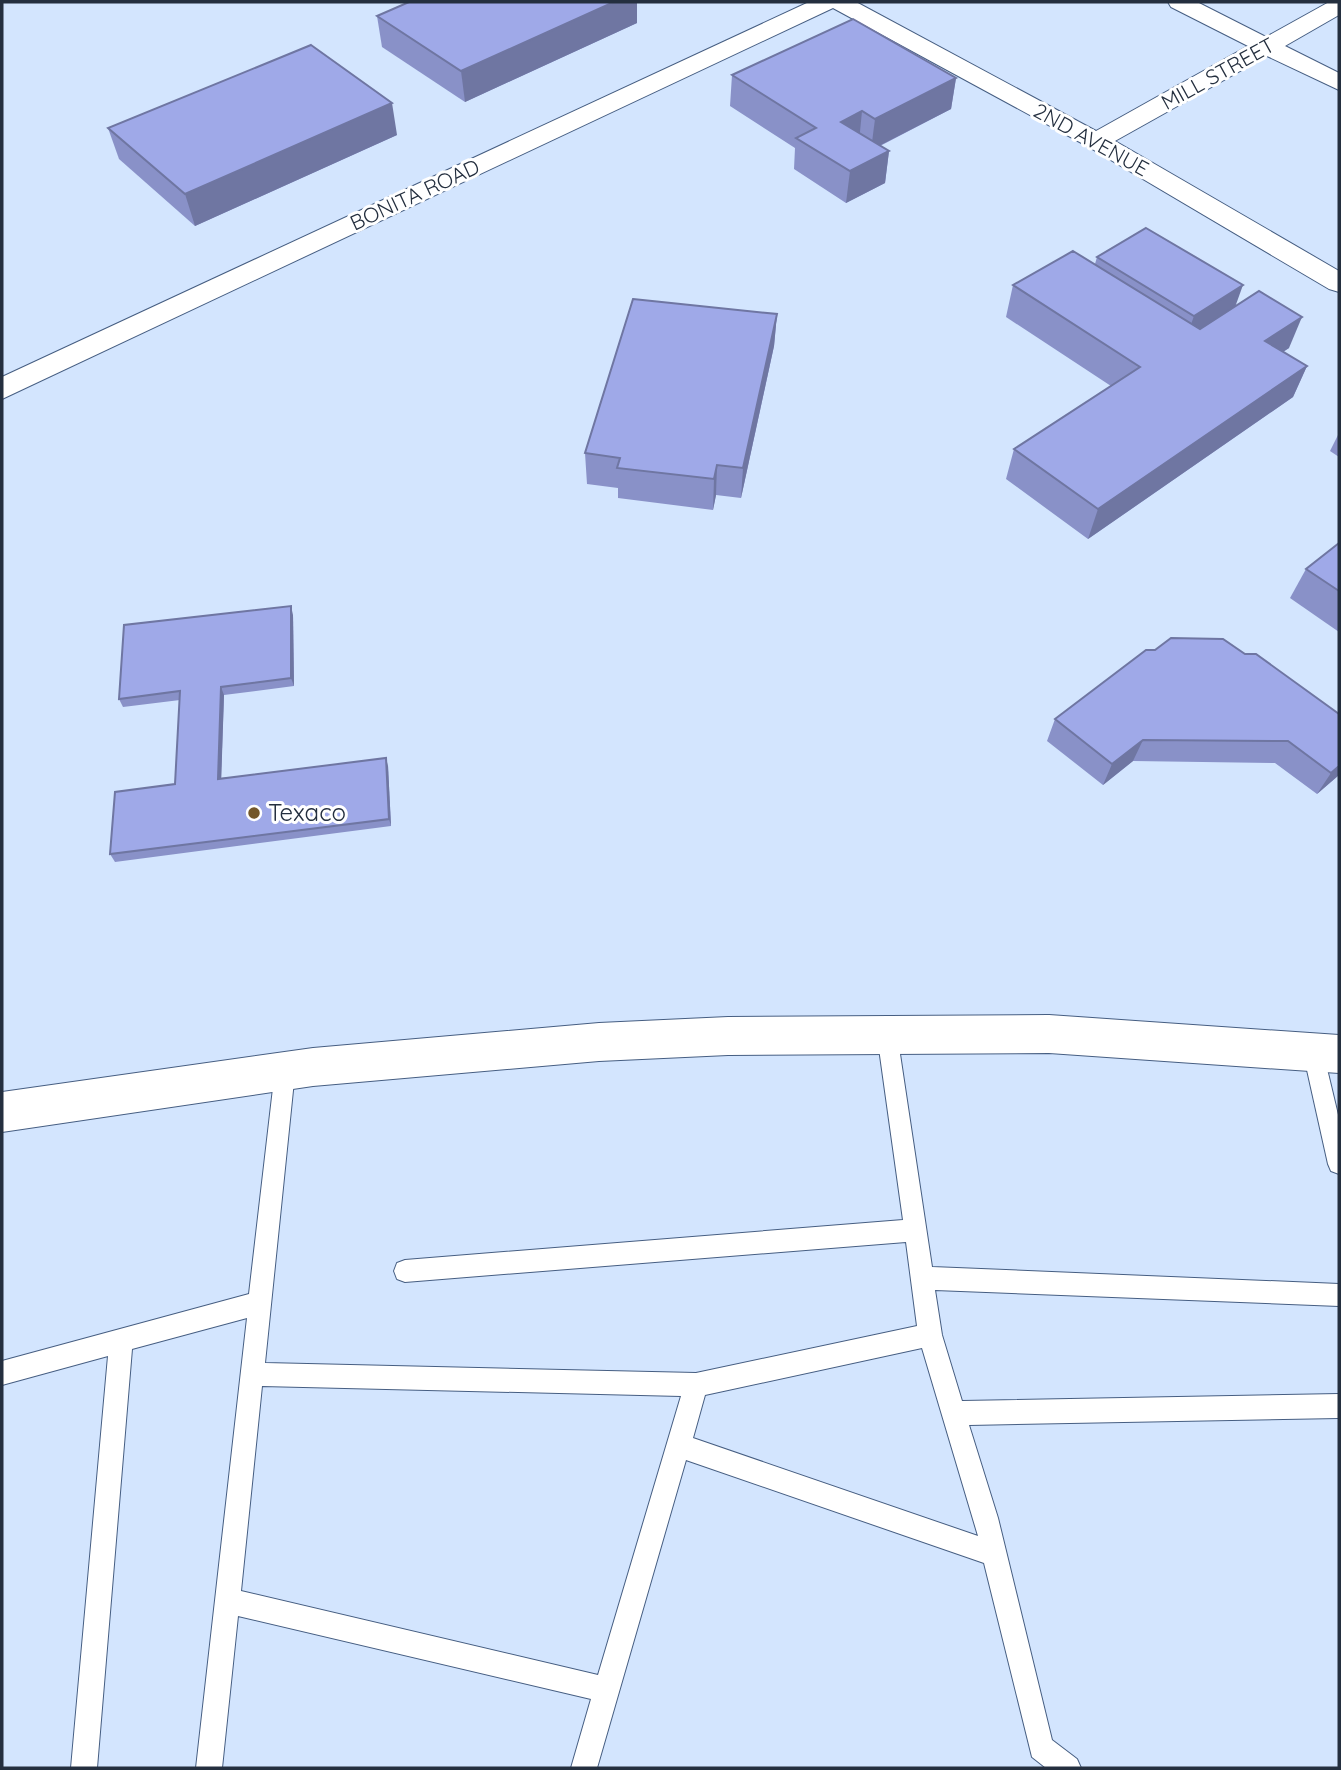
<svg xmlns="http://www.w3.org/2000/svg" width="1341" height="1770" font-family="Quicksand,sans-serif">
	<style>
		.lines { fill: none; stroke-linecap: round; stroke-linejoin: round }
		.service-casing { stroke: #465e82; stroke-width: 2 }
		.minor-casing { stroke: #465e82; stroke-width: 2 }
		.secondary-casing { stroke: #465e82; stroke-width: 2 }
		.service { fill: #fff; fill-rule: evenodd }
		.minor { fill: #fff; fill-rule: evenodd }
		.secondary { fill: #fff; fill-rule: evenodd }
		.wall { fill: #8991c8 }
		.shaded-wall { fill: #6f76a2 }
		.building { fill: #9fa9e8; stroke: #6f76a2; stroke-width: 2 }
		.poi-dot { fill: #73572a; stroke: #fff; stroke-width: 2.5 }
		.labels { text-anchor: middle; stroke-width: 6; stroke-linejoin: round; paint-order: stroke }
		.far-street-label { font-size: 21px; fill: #242f3f; stroke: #fff }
		.poi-label { font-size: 24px; fill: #242f3f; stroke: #fff; text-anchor: start }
	</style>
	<rect width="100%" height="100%" fill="#d3e5fe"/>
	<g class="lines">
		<defs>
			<g id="service">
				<path d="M887 1025 894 1027 897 1034 932 1267 1339 1284V1306L935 1290 942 1335 962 1401 1339 1394V1418L969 1425 998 1518 1052 1740 1077 1759 1081 1768H1046L1032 1757 984 1563 686 1460 597 1768H571L591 1699 238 1616 222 1768H196L247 1318 132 1349 97 1768H71L108 1356 2 1385V1361L249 1294 275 1071 278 1064 285 1061 292 1064 295 1071 265 1363 696 1373 917 1326 906 1242 405 1282 397 1279 394 1271 397 1263 405 1260 903 1220 877 1034 880 1027ZM922 1348 978 1536 693 1438 705 1395ZM262 1386 681 1396 598 1675 241 1591Z"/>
				<polygon points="1313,1043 1320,1045 1323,1052 1339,1119 1339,1174 1331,1171 1328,1164 1303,1052 1306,1045"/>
			</g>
			<polygon id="minor" points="809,2 856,2 1096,131 1248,46 1171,7 1168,2 1197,2 1266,37 1329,2 1339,2 1339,15 1285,46 1339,73 1339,90 1267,56 1115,141 1339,271 1339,292 1329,289 1087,146 833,8 2,399 2,377"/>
			<polygon id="secondary" points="1049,1015 1339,1035 1339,1073 1049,1053 728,1055 599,1061 313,1086 2,1132 2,1092 313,1048 599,1023 728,1017"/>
		</defs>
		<!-- service casing -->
		<use href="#service" class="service-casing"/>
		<!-- minor casing -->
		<use href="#minor" class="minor-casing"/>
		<!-- secondary casing -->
		<use href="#secondary" class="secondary-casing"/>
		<!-- service -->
		<use href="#service" class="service"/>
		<!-- minor -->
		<use href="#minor" class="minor"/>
		<!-- secondary -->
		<use href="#secondary" class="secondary"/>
	</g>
	<!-- wall -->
	<g class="wall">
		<polygon points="409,2 637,2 637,23 465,102 382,47 377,16"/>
		<polygon points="732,75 956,78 951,109 880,146 889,151 885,183 846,203 794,169 795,148 730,106"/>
		<polygon points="108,128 397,135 195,226 119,159"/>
		<polygon points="1097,257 1234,307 1289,348 1283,352 1307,366 1293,397 1088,539 1006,479 1014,449 1111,386 1006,317 1013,285 1095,264"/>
		<polygon points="777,314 774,346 741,498 716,495 713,510 618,498 618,488 587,484 585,453"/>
		<polygon points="1339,433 1339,457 1330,451"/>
		<polygon points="1339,543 1339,632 1290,598 1306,569"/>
		<polygon points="293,615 294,686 224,695 221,778 388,766 391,826 115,862 110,854 175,784 180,700 123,707 119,699"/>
		<polygon points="1245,654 1339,714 1339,775 1317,794 1275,763 1133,761 1103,785 1047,741 1055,719"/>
	</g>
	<!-- shaded-wall -->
	<g class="shaded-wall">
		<polygon points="614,2 637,2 637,23 465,102 461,71"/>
		<polygon points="956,78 951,109 871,150 875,119"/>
		<polygon points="392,103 397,135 195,226 185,194"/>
		<polygon points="862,111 859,142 841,122"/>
		<polygon points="889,151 885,183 846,203 850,171"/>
		<polygon points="1243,285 1234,310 1185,341 1194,316"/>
		<polygon points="777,314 774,346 741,498 743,468"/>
		<polygon points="1302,317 1289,348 1252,372 1265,341"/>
		<polygon points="1307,366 1293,397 1088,539 1098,509"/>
		<polygon points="717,465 716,495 713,510 714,479"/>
		<polygon points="291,606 293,615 294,686 291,678"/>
		<polygon points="221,687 224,695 221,786 218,779"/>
		<polygon points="1143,740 1133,761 1103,785 1112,764"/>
		<polygon points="386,758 388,766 391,826 389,819"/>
		<polygon points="1339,766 1339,775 1317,794 1331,773"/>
	</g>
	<!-- building -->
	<g class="building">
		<polygon points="409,2 614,2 461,71 377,16"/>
		<polygon points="853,19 956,78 875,119 862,111 841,122 889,151 850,171 796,138 816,128 732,75"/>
		<polygon points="311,45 392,103 185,194 108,128"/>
		<polygon points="1146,228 1243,285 1194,316 1097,257"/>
		<polygon points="1073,251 1200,329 1259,291 1302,317 1265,341 1307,366 1098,509 1014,449 1140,367 1013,285"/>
		<polygon points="633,299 777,314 743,468 717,465 714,479 617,468 620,458 585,453"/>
		<polygon points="1339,543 1339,591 1306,569"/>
		<polygon points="291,606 291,678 221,687 218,779 386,758 389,819 110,854 115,792 175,784 180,691 119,699 124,625"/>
		<polygon points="1171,638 1223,639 1245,654 1256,654 1339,714 1339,766 1331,773 1288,741 1143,740 1112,764 1055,719 1146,650 1155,650"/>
	</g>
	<!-- markers -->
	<circle class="poi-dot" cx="254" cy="813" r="7"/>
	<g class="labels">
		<!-- far-street labels -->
		<g class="far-street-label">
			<text transform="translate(1218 74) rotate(-29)" y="7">MILL STREET</text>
			<text transform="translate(1091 140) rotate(29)" y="7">2ND AVENUE</text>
			<text transform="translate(415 195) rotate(-25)" y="7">BONITA ROAD</text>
		</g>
		<!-- poi labels -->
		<g class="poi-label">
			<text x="268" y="821">Texaco</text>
		</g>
	</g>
	<!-- border -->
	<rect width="1341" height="1770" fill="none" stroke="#242f3f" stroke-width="7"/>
</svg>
